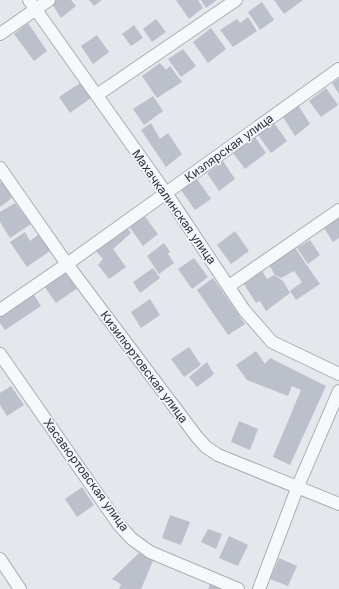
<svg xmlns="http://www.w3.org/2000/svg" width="339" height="589" font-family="Inter,sans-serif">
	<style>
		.building { fill: #bbc0ca }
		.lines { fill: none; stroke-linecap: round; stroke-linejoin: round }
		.street-casing { stroke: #a9aeb7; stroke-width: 14 }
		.street { stroke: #f7f8fa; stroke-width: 12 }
		.labels { text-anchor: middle; stroke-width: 3.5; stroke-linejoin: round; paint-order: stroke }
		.street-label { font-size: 12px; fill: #2b3445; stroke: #f4f6f9 }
	</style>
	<rect width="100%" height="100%" fill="#e4e7ec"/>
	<!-- building -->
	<g class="building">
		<polygon points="57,0 71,0 76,6 61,18 52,4"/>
		<polygon points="89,0 102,0 94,6"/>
		<polygon points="176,0 198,0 203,8 189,19"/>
		<polygon points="201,0 217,0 206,8"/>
		<polygon points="274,0 303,0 284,14"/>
		<polygon points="262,2 274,20 260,30 248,12"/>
		<polygon points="248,17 257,31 233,47 220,30 237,19 240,23"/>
		<polygon points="156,19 166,32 152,42 143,29"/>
		<polygon points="28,23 47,51 34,61 14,34"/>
		<polygon points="134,25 143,38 131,46 122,34"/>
		<polygon points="211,28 226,49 208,63 193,42"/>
		<polygon points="97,35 109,52 93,64 81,46"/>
		<polygon points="183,49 196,66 181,77 168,59"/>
		<polygon points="160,63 166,70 170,66 182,82 157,98 142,76"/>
		<polygon points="339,78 339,94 332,83"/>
		<polygon points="80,83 91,98 70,113 59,97"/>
		<polygon points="326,88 338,105 321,117 309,101"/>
		<polygon points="153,96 163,111 144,125 133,109"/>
		<polygon points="298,105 310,124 295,136 283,117"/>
		<polygon points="151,123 160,139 168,133 182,154 166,167 141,130"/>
		<polygon points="274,123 287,141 271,153 258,135"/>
		<polygon points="255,137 266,153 245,169 233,153"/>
		<polygon points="223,161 235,179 219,191 207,173"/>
		<polygon points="197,179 211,199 195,210 181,190"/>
		<polygon points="3,181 12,198 0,207 0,183"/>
		<polygon points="15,203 31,224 10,238 0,222 0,212"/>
		<polygon points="143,214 158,234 143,246 128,225"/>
		<polygon points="339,217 339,238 333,242 324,228"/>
		<polygon points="126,226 131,233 113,249 126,267 109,279 98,265 103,259 95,250"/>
		<polygon points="235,231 249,251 231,264 217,245"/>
		<polygon points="25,232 30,241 39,234 50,251 27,267 10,242"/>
		<polygon points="310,240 320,255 308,264 297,248"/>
		<polygon points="164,243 170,252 168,254 174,263 159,274 147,256"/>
		<polygon points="295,248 320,284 296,300 290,291 302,282 294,271 281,278 275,275 269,265"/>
		<polygon points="194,258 208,277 192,289 178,269"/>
		<polygon points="153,268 160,278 140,293 133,282"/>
		<polygon points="261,269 267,279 274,275 283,281 290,293 266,311 260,301 256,303 242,281"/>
		<polygon points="67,270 79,287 56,303 44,286"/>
		<polygon points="213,278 245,324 228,335 197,290"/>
		<polygon points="32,292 41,306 5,330 0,323 0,315"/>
		<polygon points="150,299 160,315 141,328 131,312"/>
		<polygon points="189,347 201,365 184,377 171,359"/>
		<polygon points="256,351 265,364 270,358 326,386 290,465 273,457 301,390 292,386 288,396 247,380 236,365"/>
		<polygon points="207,362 214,374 197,387 189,377"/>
		<polygon points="11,386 24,405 7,416 0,405 0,393"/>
		<polygon points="239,421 258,429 250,450 231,442"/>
		<polygon points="82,487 94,505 77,517 65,499"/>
		<polygon points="170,515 190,522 181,545 162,538"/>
		<polygon points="208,529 222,534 216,549 201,542"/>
		<polygon points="229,536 248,545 238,566 219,558"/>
		<polygon points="139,553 153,561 141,589 119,589 121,584 112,579"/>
		<polygon points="279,558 297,566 288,586 270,579"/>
		<polygon points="211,582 226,589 208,589"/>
	</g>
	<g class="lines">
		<defs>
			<g id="street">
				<polyline points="29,0 166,193 244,310 272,342 339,374"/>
				<polyline points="0,34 49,0"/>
				<polyline points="97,95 236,0"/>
				<polyline points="0,168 67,264 197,437 206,447 218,455 339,504"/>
				<polyline points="229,286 339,210"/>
				<polyline points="0,310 67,264 339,69"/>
				<polyline points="0,354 119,525 132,539 150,552 238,589"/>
				<polyline points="0,559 20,589"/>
				<polyline points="259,589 298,486 339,391"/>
			</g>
		</defs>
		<!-- street casing -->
		<use href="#street" class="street-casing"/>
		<!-- street -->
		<use href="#street" class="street"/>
	</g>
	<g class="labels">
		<!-- street labels -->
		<g class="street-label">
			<text transform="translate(229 148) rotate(-36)" y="4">Кизлярская улица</text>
			<text transform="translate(174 207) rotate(55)" y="4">Махачкалинская улица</text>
			<text transform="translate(144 367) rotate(53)" y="4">Кизилюртовская улица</text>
			<text transform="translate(86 475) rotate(54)" y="4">Хасавюртовская улица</text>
		</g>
	</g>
</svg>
